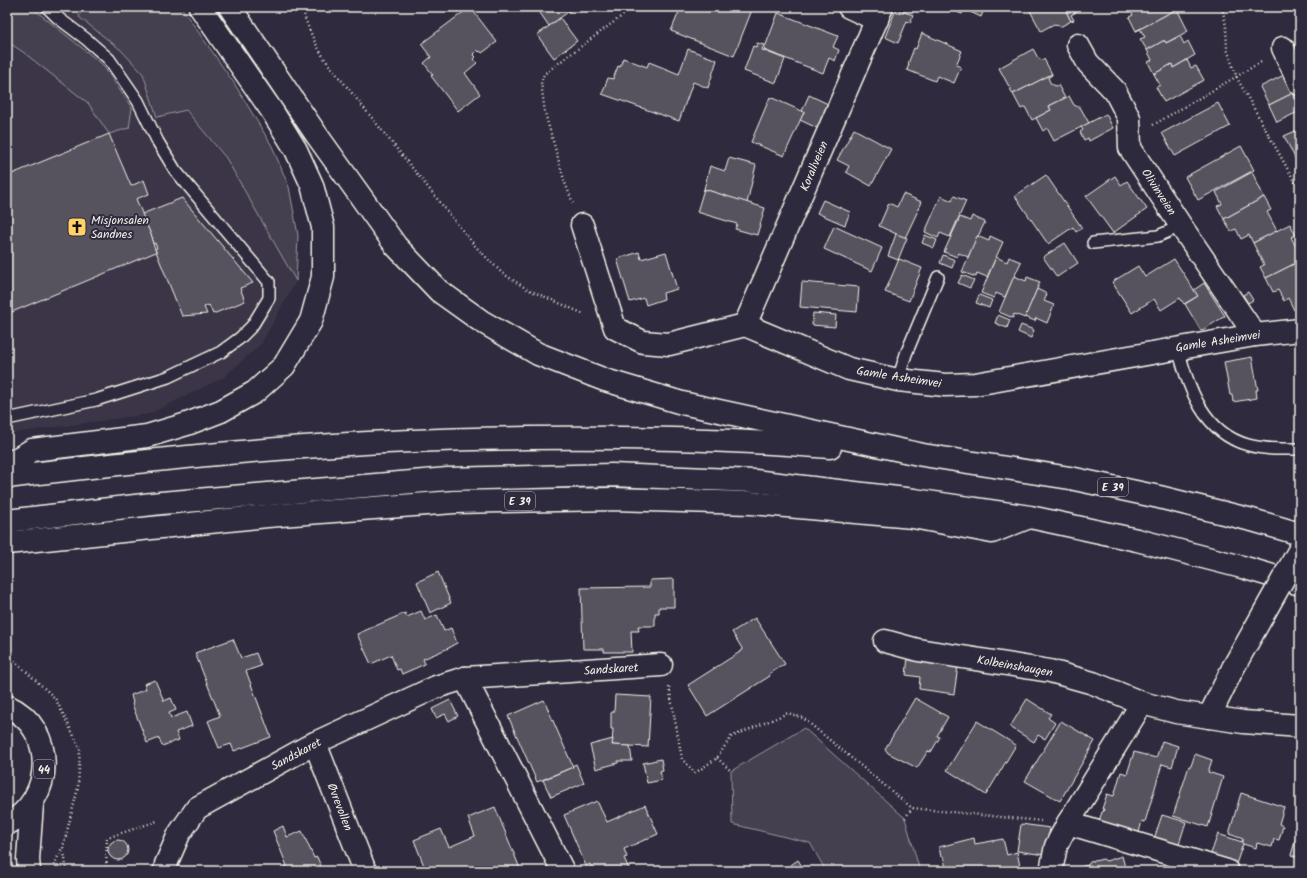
<svg xmlns="http://www.w3.org/2000/svg" width="1307" height="878" font-family="Kalam,sans-serif">
	<style>
		.built { fill: #3b3647 }
		.green { fill: #454050; stroke: #9c989c }
		.building { fill: #56525f; stroke: #f4f1e8 }
		.lines { fill: none; stroke-linecap: round; stroke-linejoin: round }
		.lane-casing { stroke: #f4f1e8; stroke-width: 14 }
		.street-casing { stroke: #f4f1e8; stroke-width: 25 }
		.primary-casing { stroke: #f4f1e8; stroke-width: 25 }
		.highway-casing { stroke: #f4f1e8; stroke-width: 25 }
		.path { stroke: #f4f1e8; stroke-width: 2.5; stroke-dasharray: 1 3; stroke-linecap: butt }
		.lane { stroke: #2f2a3d; stroke-width: 11 }
		.street { stroke: #2f2a3d; stroke-width: 22 }
		.primary { stroke: #2f2a3d; stroke-width: 22 }
		.highway { stroke: #2f2a3d; stroke-width: 22 }
		.street-bridge-casing { stroke: #f4f1e8; stroke-width: 25; stroke-linecap: butt }
		.street-bridge { stroke: #2f2a3d; stroke-width: 22 }
		.labels { text-anchor: middle; stroke-width: 4; stroke-linejoin: round; paint-order: stroke }
		.shield { fill: #2f2a3d; stroke: #b9b5b5; stroke-width: 1 }
		.shield-label { font-size: 11px; font-weight: bold; fill: #f4f1e8 }
		.street-label { font-size: 12px; fill: #f4f1e8; stroke: #2f2a3d }
		.poi-label { font-size: 12px; fill: #f4f1e8; stroke: #2f2a3d; text-anchor: start }
	</style>
	<rect width="100%" height="100%" fill="#2f2a3d"/>
	<filter id="ink" filterUnits="userSpaceOnUse"><feTurbulence type="fractalNoise" baseFrequency=".025" numOctaves="2"/><feDisplacementMap in="SourceGraphic" scale="8" xChannelSelector="R" yChannelSelector="G"/><feConvolveMatrix kernelMatrix="1 2 1 2 8 2 1 2 1" color-interpolation-filters="sRGB"/></filter>
	<g filter="url(#ink)">
		<!-- built -->
		<polygon class="built" points="7,7 82,7 79,17 121,50 143,75 157,117 186,110 226,158 296,281 261,344 224,377 149,414 7,434"/>
		<!-- green -->
		<g class="green">
			<polygon points="7,7 31,7 102,64 132,108 129,128 109,134 88,103 23,52 8,42"/>
			<polygon points="82,7 181,7 234,83 272,146 289,187 298,235 296,281 226,158 186,110 157,117 143,74 121,50 79,17"/>
			<polygon points="804,728 905,818 920,871 826,871 810,843 732,824 731,771"/>
		</g>
		<!-- building -->
		<g class="building">
			<polygon points="470,7 497,42 482,53 480,51 479,52 477,50 473,54 476,57 474,59 477,63 465,73 480,94 458,111 431,76 433,75 424,63 431,57 421,44"/>
			<polygon points="536,7 575,7 549,26"/>
			<polygon points="681,7 753,7 734,56 671,31"/>
			<polygon points="944,7 985,7 981,17 964,9 962,14"/>
			<polygon points="1028,7 1064,7 1071,21 1060,27 1059,25 1054,24 1041,31"/>
			<polygon points="1064,7 1080,7 1081,9 1071,15 1074,20 1071,21"/>
			<polygon points="1129,7 1175,7 1177,9 1136,31 1129,17 1133,15"/>
			<polygon points="896,9 913,15 910,23 907,21 898,43 885,37"/>
			<polygon points="1177,9 1188,31 1166,43 1165,41 1163,41 1147,50 1140,39 1145,37 1140,29 1136,31"/>
			<polygon points="778,13 838,36 833,47 839,50 835,61 829,58 823,73 764,50"/>
			<polygon points="560,18 577,41 554,58 537,35"/>
			<polygon points="922,33 962,51 956,65 961,67 954,83 937,76 935,81 907,70 909,64 908,64 914,48 916,49"/>
			<polygon points="1180,36 1184,44 1188,41 1195,55 1173,68 1172,64 1154,74 1148,62 1152,60 1147,50 1163,41 1165,41 1166,43"/>
			<polygon points="757,43 764,45 762,50 785,59 776,83 744,71 753,46 756,47"/>
			<polygon points="688,49 717,60 708,88 693,82 679,121 602,94 608,78 613,79 618,66 620,67 623,58 647,67 649,62 679,74"/>
			<polygon points="1033,49 1038,58 1042,60 1044,59 1052,74 1013,94 999,68"/>
			<polygon points="1187,60 1191,68 1196,66 1204,80 1164,102 1156,87 1160,85 1154,74 1172,64 1173,68"/>
			<polygon points="1052,74 1052,75 1048,78 1051,84 1056,86 1058,85 1065,98 1049,106 1051,110 1032,120 1025,107 1021,109 1013,94"/>
			<polygon points="1284,75 1293,93 1269,105 1260,87"/>
			<polygon points="1293,93 1300,107 1300,111 1277,122 1269,105"/>
			<polygon points="809,95 828,104 817,128 800,120 804,112 802,111"/>
			<polygon points="1069,96 1074,105 1078,107 1080,107 1089,123 1054,141 1047,128 1043,131 1036,118 1051,110 1049,106"/>
			<polygon points="770,97 804,112 784,156 751,142"/>
			<polygon points="1218,103 1230,126 1175,156 1162,133"/>
			<polygon points="1106,114 1113,128 1089,141 1088,138 1084,140 1080,132 1083,130 1081,127"/>
			<polygon points="854,129 891,149 871,186 846,172 849,166 837,160"/>
			<polygon points="1300,129 1300,160 1297,162 1284,136"/>
			<polygon points="109,134 131,186 144,180 149,194 136,199 153,239 152,240 156,252 7,314 7,176"/>
			<polygon points="1241,146 1254,170 1198,200 1185,177"/>
			<polygon points="729,158 756,165 747,203 704,189 710,166 725,171"/>
			<polygon points="1252,172 1264,197 1224,219 1217,206 1222,204 1216,192"/>
			<polygon points="1046,175 1082,228 1076,232 1073,227 1048,244 1015,196"/>
			<polygon points="1115,176 1121,185 1127,181 1147,209 1113,233 1086,196"/>
			<polygon points="704,189 765,208 757,235 735,229 737,224 697,212"/>
			<polygon points="903,194 922,202 905,238 879,226 889,203 897,207"/>
			<polygon points="941,196 952,201 954,196 966,201 950,237 940,233 938,238 925,232"/>
			<polygon points="1264,197 1271,210 1267,212 1277,231 1253,243 1249,235 1241,239 1236,229 1231,231 1224,219"/>
			<polygon points="182,198 253,283 240,288 245,301 213,314 209,305 204,307 207,314 182,316 155,249 157,248 155,243 153,244 152,240 153,239 142,214"/>
			<polygon points="823,200 850,212 845,225 817,213"/>
			<polygon points="972,216 985,222 968,257 959,253 957,257 944,252 960,217 970,221"/>
			<polygon points="1290,224 1296,235 1291,237 1296,247 1300,245 1300,261 1266,278 1260,267 1264,265 1253,243"/>
			<polygon points="834,226 882,248 872,271 824,249"/>
			<polygon points="896,234 907,238 898,260 888,256"/>
			<polygon points="925,235 937,240 934,248 922,243"/>
			<polygon points="977,236 989,241 990,236 1003,242 987,277 977,273 976,277 962,272"/>
			<polygon points="1065,243 1078,263 1057,277 1043,257"/>
			<polygon points="639,252 641,259 666,252 677,289 663,293 664,299 646,305 644,298 630,302 617,259"/>
			<polygon points="943,255 955,260 952,268 940,263"/>
			<polygon points="996,257 1007,262 1009,257 1021,262 1005,297 996,293 994,298 981,293"/>
			<polygon points="899,259 922,268 909,301 885,292"/>
			<polygon points="1174,259 1198,296 1184,304 1180,298 1161,310 1154,299 1132,313 1112,282 1138,266 1145,277"/>
			<polygon points="1300,261 1300,308 1294,310 1288,298 1284,301 1278,290 1273,292 1266,278"/>
			<polygon points="962,275 974,280 970,288 958,283"/>
			<polygon points="1014,276 1026,281 1027,277 1040,282 1025,318 1014,314 1013,318 999,312"/>
			<polygon points="802,282 859,287 857,312 800,307"/>
			<polygon points="1204,283 1225,316 1201,331 1185,304 1198,296 1194,290"/>
			<polygon points="1037,289 1047,294 1044,301 1054,305 1047,323 1036,318 1035,321 1025,317"/>
			<polygon points="1248,292 1253,300 1248,303 1243,295"/>
			<polygon points="979,295 992,300 989,308 976,303"/>
			<polygon points="813,313 836,315 835,327 812,325"/>
			<polygon points="998,315 1010,320 1007,328 995,323"/>
			<polygon points="1021,325 1034,330 1031,338 1018,332"/>
			<polygon points="1252,357 1258,390 1256,390 1257,398 1233,402 1232,395 1230,395 1224,362"/>
			<polygon points="438,572 451,603 430,613 417,582"/>
			<polygon points="674,579 674,607 659,607 659,613 655,613 655,626 638,626 639,631 631,631 632,652 604,652 604,649 583,649 581,588 650,587 650,580"/>
			<polygon points="421,611 425,620 437,615 444,631 451,628 457,643 451,646 451,647 423,659 425,664 402,674 400,669 397,670 391,655 371,664 357,634 405,613 407,617"/>
			<polygon points="755,618 785,664 769,674 770,676 707,716 688,685 743,650 732,632"/>
			<polygon points="233,639 241,658 256,653 261,666 246,671 271,737 234,751 231,744 219,748 208,721 220,716 195,653"/>
			<polygon points="908,657 958,666 954,694 919,689 920,677 906,675"/>
			<polygon points="155,680 164,701 171,698 176,710 169,713 171,718 187,712 192,726 176,732 179,740 162,746 159,738 147,743 132,704 133,703 131,695 146,689 144,684"/>
			<polygon points="615,695 651,697 648,747 612,745 613,729 611,729 611,713 612,712 614,712"/>
			<polygon points="915,698 948,717 937,736 940,737 931,752 928,751 917,768 888,753 885,749"/>
			<polygon points="1027,699 1051,714 1048,718 1055,723 1045,739 1038,735 1034,742 1010,727"/>
			<polygon points="450,700 458,716 449,721 445,714 436,718 432,709"/>
			<polygon points="544,700 573,767 537,782 508,716"/>
			<polygon points="977,721 1016,745 986,795 947,770"/>
			<polygon points="1061,721 1095,741 1060,801 1025,781"/>
			<polygon points="613,739 612,745 630,746 632,761 618,761 618,763 596,769 590,745"/>
			<polygon points="1162,741 1178,746 1172,767 1162,764 1145,822 1142,821 1138,836 1098,824 1102,812 1103,812 1104,809 1102,809 1107,794 1114,796 1121,772 1127,774 1134,752 1156,758"/>
			<polygon points="1195,754 1212,760 1208,772 1223,777 1208,827 1173,816 1189,766 1191,766"/>
			<polygon points="661,759 663,770 660,771 662,780 647,783 643,763"/>
			<polygon points="576,764 584,783 551,797 543,780 573,767 572,766"/>
			<polygon points="1241,793 1284,807 1279,824 1283,826 1279,840 1274,839 1272,847 1257,843 1256,848 1243,844 1241,843 1243,839 1229,834"/>
			<polygon points="597,801 607,822 645,805 658,834 624,849 627,857 624,858 630,871 593,871 590,864 586,866 564,815"/>
			<polygon points="495,807 521,871 426,871 414,840 441,829 449,847 475,836 468,818"/>
			<polygon points="1162,815 1186,822 1178,847 1154,839"/>
			<polygon points="1021,824 1050,828 1045,855 1017,851"/>
			<polygon points="1297,824 1300,825 1300,858 1291,855 1298,831 1295,830"/>
			<polygon points="283,826 287,837 302,831 314,858 317,857 323,871 285,871 284,868 287,866 273,831"/>
			<polygon points="1218,834 1242,842 1243,844 1235,867 1209,859"/>
			<polygon points="974,838 975,844 1003,839 1007,855 1017,852 1021,871 947,871 943,856 941,857 939,847"/>
			<circle cx="118" cy="850" r="10"/>
			<polygon points="1122,856 1126,871 1066,871 1088,865 1090,862 1103,859 1106,861"/>
			<polygon points="798,860 805,871 782,871"/>
		</g>
		<g class="lines">
			<defs>
				<g id="lane">
					<polyline points="1093,243 1158,236 1181,226"/>
					<path d="M1178 348C1188 388 1204 433 1248 445 1265 450 1283 449 1300 449"/>
					<polyline points="898,380 906,354 938,277"/>
					<polyline points="7,419 96,400 168,377 221,352 240,338 252,326 269,298 269,282 175,170 158,142 138,101 109,59 86,39 57,17 47,7"/>
				</g>
				<g id="street">
					<polyline points="849,7 877,20"/>
					<polyline points="1078,45 1088,63 1115,91 1129,118 1130,148 1181,226 1255,335"/>
					<polyline points="1283,48 1300,84"/>
					<polyline points="582,225 615,328 643,342 669,344 745,325 849,369 898,380 945,385 975,384 1255,335 1300,330"/>
					<polyline points="745,325 882,7"/>
					<polyline points="885,641 918,650 1050,671 1093,683 1142,703 1176,712 1243,722 1300,726"/>
					<polyline points="465,678 563,871"/>
					<polyline points="1209,717 1233,668"/>
					<polyline points="315,743 365,871"/>
					<polyline points="1068,823 1227,871"/>
					<polyline points="165,871 166,864 179,834 197,808 315,743 436,687 465,678 661,665"/>
					<polyline points="1051,871 1056,846 1068,823 1142,703"/>
				</g>
				<g id="primary">
					<path d="M7 706C57 728 55 800 7 824"/>
					<polyline points="29,871 28,859 32,804"/>
				</g>
				<g id="highway">
					<polyline points="230,7 316,134 396,246 439,291 481,321 538,354 605,380 682,403 923,455 1070,478 1159,497 1252,520 1300,534"/>
					<polyline points="7,465 32,450 147,436 187,424 221,411 255,392 284,366 311,321 323,277 323,227 312,185 296,150 272,111 200,7"/>
					<path d="M7 477C106 465 205 454 304 447 378 441 453 439 528 438 629 437 729 439 830 447"/>
					<polyline points="7,521 161,503 448,479 612,475 755,481 914,500 1030,517 1137,540 1242,567 1300,584"/>
					<polyline points="7,543 267,516 454,502 613,499 751,503 913,517 992,532 1027,518"/>
				</g>
			</defs>
			<!-- lane casing -->
			<use href="#lane" class="lane-casing"/>
			<!-- street casing -->
			<use href="#street" class="street-casing"/>
			<!-- primary casing -->
			<use href="#primary" class="primary-casing"/>
			<!-- highway casing -->
			<use href="#highway" class="highway-casing"/>
			<!-- path -->
			<g class="path">
				<path d="M302 7C307 27 315 44 326 61L476 247 502 273 527 289 584 314"/>
				<polyline points="1222,7 1226,26 1227,49 1237,78 1296,184 1300,188"/>
				<polyline points="1153,125 1263,61"/>
				<polyline points="573,203 565,183 545,113 541,82 544,74 634,7"/>
				<polyline points="7,652 8,655 55,698 80,748 78,788 63,847 67,871"/>
				<polyline points="669,687 682,759 695,773 717,758 731,737 788,713 803,718 912,808 1041,821"/>
				<polyline points="717,758 731,771"/>
				<polyline points="905,818 912,808"/>
				<polyline points="54,865 62,848"/>
				<polyline points="106,871 107,838 157,821"/>
			</g>
			<!-- lane -->
			<use href="#lane" class="lane"/>
			<!-- street -->
			<use href="#street" class="street"/>
			<!-- primary -->
			<use href="#primary" class="primary"/>
			<!-- highway -->
			<use href="#highway" class="highway"/>
			<defs>
				<polyline id="street-bridge" points="1233,668 1300,549"/>
			</defs>
			<!-- street-bridge casing -->
			<use href="#street-bridge" class="street-bridge-casing"/>
			<!-- street-bridge -->
			<use href="#street-bridge" class="street-bridge"/>
		</g>
	</g>
	<!-- icons -->
	<defs>
		<symbol id="church-square" viewBox="-11 -11 22 22"><rect x="-9" y="-9" width="18" height="18" rx="4" fill="#ffd166" stroke="#2f2a3d"/><path d="M-1.2-6h2.4v3.5h3.3v2.4h-3.3V6h-2.4V-.1h-3.3v-2.4h3.3Z" fill="#111"/></symbol>
	</defs>
	<g fill-rule="evenodd">
		<use href="#church-square" x="66" y="216" width="22" height="22"/>
	</g>
	<g class="labels">
		<!-- shield labels -->
		<g class="shield">
			<rect x="1098" y="478" width="30" height="18" rx="3"/>
			<rect x="505" y="492" width="30" height="18" rx="3"/>
			<rect x="34" y="760" width="20" height="18" rx="3"/>
		</g>
		<g class="shield-label">
			<text x="1113" y="491">E 39</text>
			<text x="520" y="505">E 39</text>
			<text x="44" y="773">44</text>
		</g>
		<!-- street labels -->
		<g class="street-label">
			<text transform="translate(814 166) rotate(-67)" y="4">Korallveien</text>
			<text transform="translate(1159 192) rotate(57)" y="4">Olivinveien</text>
			<text transform="translate(1218 341) rotate(-9)" y="4">Gamle Asheimvei</text>
			<text transform="translate(899 377) rotate(9)" y="4">Gamle Asheimvei</text>
			<text transform="translate(1015 666) rotate(10)" y="4">Kolbeinshaugen</text>
			<text transform="translate(611 669) rotate(-4)" y="4">Sandskaret</text>
			<text transform="translate(296 754) rotate(-28)" y="4">Sandskaret</text>
			<text transform="translate(340 807) rotate(69)" y="4">Øvrevollen</text>
		</g>
		<!-- poi labels -->
		<g class="poi-label">
			<text x="91" y="224">Misjonsalen<tspan x="91" dy="14">Sandnes</tspan></text>
		</g>
	</g>
	<!-- margin -->
	<rect width="1307" height="878" fill="none" stroke="#2f2a3d" stroke-width="24"/>
	<rect x="12" y="12" width="1283" height="854" fill="none" stroke="#f4f1e8" stroke-width="1.5" filter="url(#ink)"/>
</svg>
